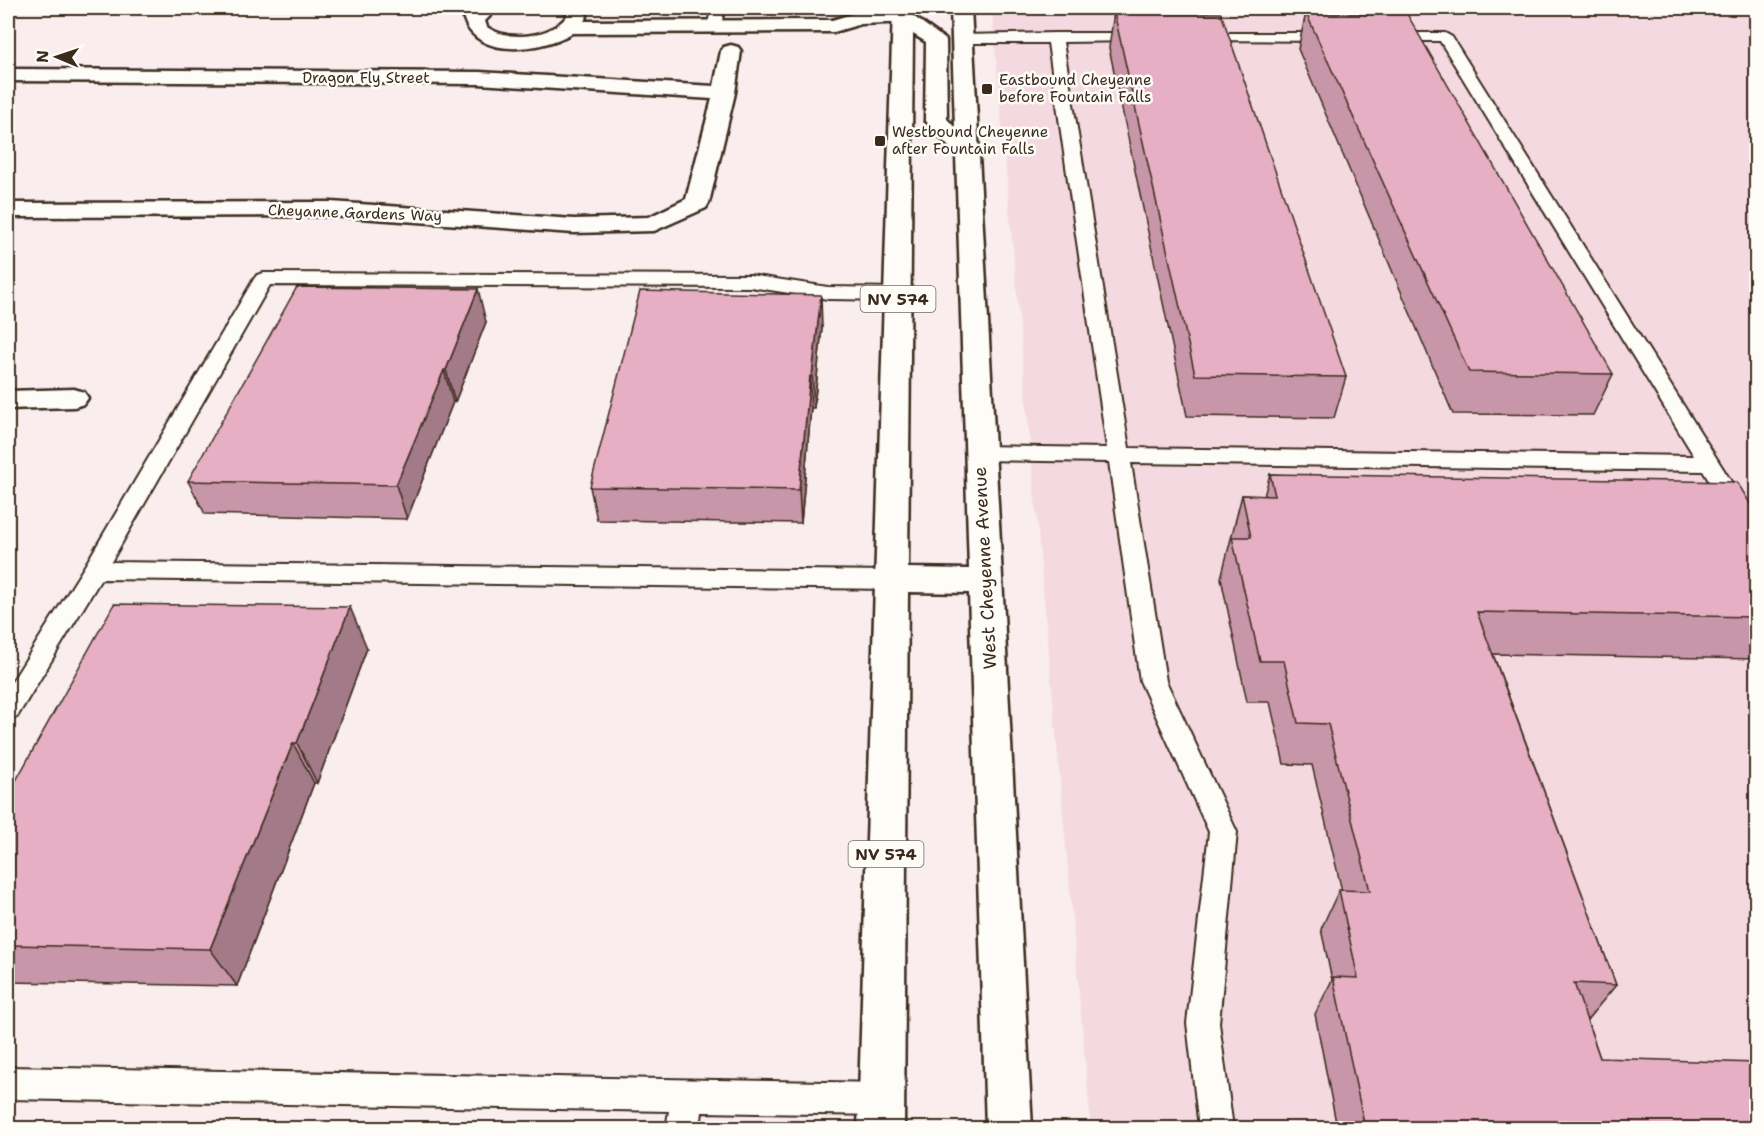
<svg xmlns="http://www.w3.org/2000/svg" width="1764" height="1136" font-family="'Shantell Sans',sans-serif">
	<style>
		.built { fill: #f4dae0 }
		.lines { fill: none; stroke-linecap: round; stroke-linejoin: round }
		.lane-casing { stroke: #3b2a1e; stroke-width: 4 }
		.street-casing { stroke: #3b2a1e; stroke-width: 5 }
		.primary-casing { stroke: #3b2a1e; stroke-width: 5 }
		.lane { fill: #fdfcf7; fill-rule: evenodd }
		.street { fill: #fdfcf7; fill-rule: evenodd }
		.primary { fill: #fdfcf7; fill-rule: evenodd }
		.wall { fill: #c796a8; stroke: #3b2a1e; stroke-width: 1.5 }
		.shaded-wall { fill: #a27a88; stroke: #3b2a1e; stroke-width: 1.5 }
		.building { fill: #e7afc3; stroke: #3b2a1e; stroke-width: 1.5 }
		.poi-dot { fill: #3b2a1e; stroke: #fdfcf7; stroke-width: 2 }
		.labels { text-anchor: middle; stroke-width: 5; stroke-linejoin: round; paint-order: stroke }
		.far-street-label { font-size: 15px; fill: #3b2a1e; stroke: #fdfcf7 }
		.far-poi-label { font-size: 15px; fill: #3b2a1e; stroke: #fdfcf7; text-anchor: start }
		.shield { fill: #fdfcf7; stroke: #75695f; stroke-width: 1.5 }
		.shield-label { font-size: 16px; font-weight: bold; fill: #3b2a1e }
		.street-label { font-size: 18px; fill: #3b2a1e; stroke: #fdfcf7 }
	</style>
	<rect width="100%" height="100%" fill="#f9eded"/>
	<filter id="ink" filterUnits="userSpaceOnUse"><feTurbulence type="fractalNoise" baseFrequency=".0167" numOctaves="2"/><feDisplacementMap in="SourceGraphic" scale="12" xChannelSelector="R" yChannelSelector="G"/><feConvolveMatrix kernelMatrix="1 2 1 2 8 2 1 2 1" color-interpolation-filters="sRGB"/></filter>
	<g filter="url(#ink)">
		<!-- built -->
		<polygon class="built" points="992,14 1756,16 1756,1128 1091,1128"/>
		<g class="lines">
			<defs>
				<g id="lane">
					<polygon points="712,8 722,8 724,10 721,26 714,30 707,26"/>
					<polygon points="1055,33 1142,33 1149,37 1142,41 1063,42 1129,448 1694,456 1440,41 1387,41 1380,37 1387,33 1445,33 1452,37 1756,521 1756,547 1748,545 1703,471 1131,463 1166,681 1237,832 1219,1023 1233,1128 1199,1128 1187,1023 1209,832 1140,681 1109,462 980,460 972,458 969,453 972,448 980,446 1107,448 1048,43 962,43 955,39 962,35"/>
					<polygon points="1198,33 1331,33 1338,37 1331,41 1193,40 1191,37"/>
					<polygon points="264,273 750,275 828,287 898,288 905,290 908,294 905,298 898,300 828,299 750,287 270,285 111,562 891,571 900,574 903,580 900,586 891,589 101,579 17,717 8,720 8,688 86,564 254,279 257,275"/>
					<polygon points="8,1067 882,1083 894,1087 899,1099 894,1111 882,1115 702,1112 700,1128 666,1128 669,1111 8,1099"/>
				</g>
				<g id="street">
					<path d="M476 8H498L485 21 487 27C509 42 550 38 567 16L565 8H583L587 16 584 21 832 20 859 12H903L910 14 913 18 910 22 861 24 834 32 572 33C542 51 477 60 464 19Z"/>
					<polygon points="731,45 738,47 741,51 735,93 709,203 706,208 654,231 574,233 331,216 8,217 8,203 331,202 574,219 649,217 686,199 712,99 479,84 8,81 8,69 479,72 714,86 721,51 724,47"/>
					<polygon points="74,389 84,392 88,398 84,404 74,407 8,409 8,391"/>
				</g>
				<path id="primary" d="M893 8H913V16L946 40 947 119 955 127 951 8H971L1032 1128H986L969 593 908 592 904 1128H858ZM913 34 926 42 925 120 956 155 969 569 908 568Z"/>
			</defs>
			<!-- lane casing -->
			<use href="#lane" class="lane-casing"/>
			<!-- street casing -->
			<use href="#street" class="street-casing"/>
			<!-- primary casing -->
			<use href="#primary" class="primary-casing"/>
			<!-- lane -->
			<use href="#lane" class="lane"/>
			<!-- street -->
			<use href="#street" class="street"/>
			<!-- primary -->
			<use href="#primary" class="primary"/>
		</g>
		<!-- wall -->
		<g class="wall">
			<polygon points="1114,12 1346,377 1334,418 1187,416 1109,48"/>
			<polygon points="1306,13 1613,374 1593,415 1453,414 1298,49"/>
			<polygon points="486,322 455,402 453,402 407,519 205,514 188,481"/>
			<polygon points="822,327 814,408 811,408 801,523 597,520 590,487"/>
			<polygon points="1270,474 1756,513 1756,659 1493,654 1616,985 1587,1020 1600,1058 1756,1128 1337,1128 1315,1014 1332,980 1321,929 1339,890 1342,891 1312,765 1284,764 1270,702 1247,702 1221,578 1242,495 1264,496"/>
			<polygon points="367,648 317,783 314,783 237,986 8,982 8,795"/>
		</g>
		<!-- shaded-wall -->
		<g class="shaded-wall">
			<polygon points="478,289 486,322 455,402 446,370"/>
			<polygon points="821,295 822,327 814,408 812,376"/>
			<polygon points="444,370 453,402 407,519 396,485"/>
			<polygon points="810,376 811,408 801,523 799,490"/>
			<polygon points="350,607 367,648 317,783 297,743"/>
			<polygon points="293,743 314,783 237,986 210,949"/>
		</g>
		<!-- building -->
		<g class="building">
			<polygon points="1114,12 1221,13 1346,377 1195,375"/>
			<polygon points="1306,13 1407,14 1613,374 1469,372"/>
			<polygon points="297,287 478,289 446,370 444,370 396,485 188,481"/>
			<polygon points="640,291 821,295 812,376 810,376 799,490 590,487"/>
			<polygon points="1270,474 1737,482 1756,513 1756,617 1477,612 1616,985 1574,983 1600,1058 1756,1063 1756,1128 1365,1128 1333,977 1358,978 1339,890 1370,891 1328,724 1298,723 1284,661 1260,661 1232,537 1251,537 1242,495 1275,496"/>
			<polygon points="114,604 350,607 297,743 293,743 210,949 8,945 8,795"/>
		</g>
	</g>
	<!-- markers -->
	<g class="poi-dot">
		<rect x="981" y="83" width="12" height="12" rx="3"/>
		<rect x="874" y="135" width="12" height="12" rx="3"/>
	</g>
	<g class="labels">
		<!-- far-street labels -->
		<g class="far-street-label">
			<text x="366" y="83">Dragon Fly Street</text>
			<text transform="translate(355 213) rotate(2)" y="5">Cheyanne Gardens Way</text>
		</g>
		<!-- far-poi labels -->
		<g class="far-poi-label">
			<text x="999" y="85">Eastbound Cheyenne<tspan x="999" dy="17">before Fountain Falls</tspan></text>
			<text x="892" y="137">Westbound Cheyenne<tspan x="892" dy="17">after Fountain Falls</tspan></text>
		</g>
		<!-- shield labels -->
		<g class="shield">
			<rect x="860.5" y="286" width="75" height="26" rx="4.5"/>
			<rect x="848.5" y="841" width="75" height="26" rx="4.5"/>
		</g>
		<g class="shield-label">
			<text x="898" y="305">NV 574</text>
			<text x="886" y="860">NV 574</text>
		</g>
		<!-- street labels -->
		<g class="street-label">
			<text transform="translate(985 568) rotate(-93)" y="6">West Cheyenne Avenue</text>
		</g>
	</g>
	<!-- margin -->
	<rect width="1764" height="1136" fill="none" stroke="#fdfcf7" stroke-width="30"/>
	<rect x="15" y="15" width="1734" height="1106" fill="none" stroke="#3b2a1e" stroke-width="2" filter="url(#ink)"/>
	<!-- north arrow -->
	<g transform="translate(57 57) rotate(272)" stroke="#fdfcf7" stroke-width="4.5" paint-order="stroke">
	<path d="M0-4.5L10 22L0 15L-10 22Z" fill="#3b2a1e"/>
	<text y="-9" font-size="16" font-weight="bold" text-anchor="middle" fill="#3b2a1e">N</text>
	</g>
</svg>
